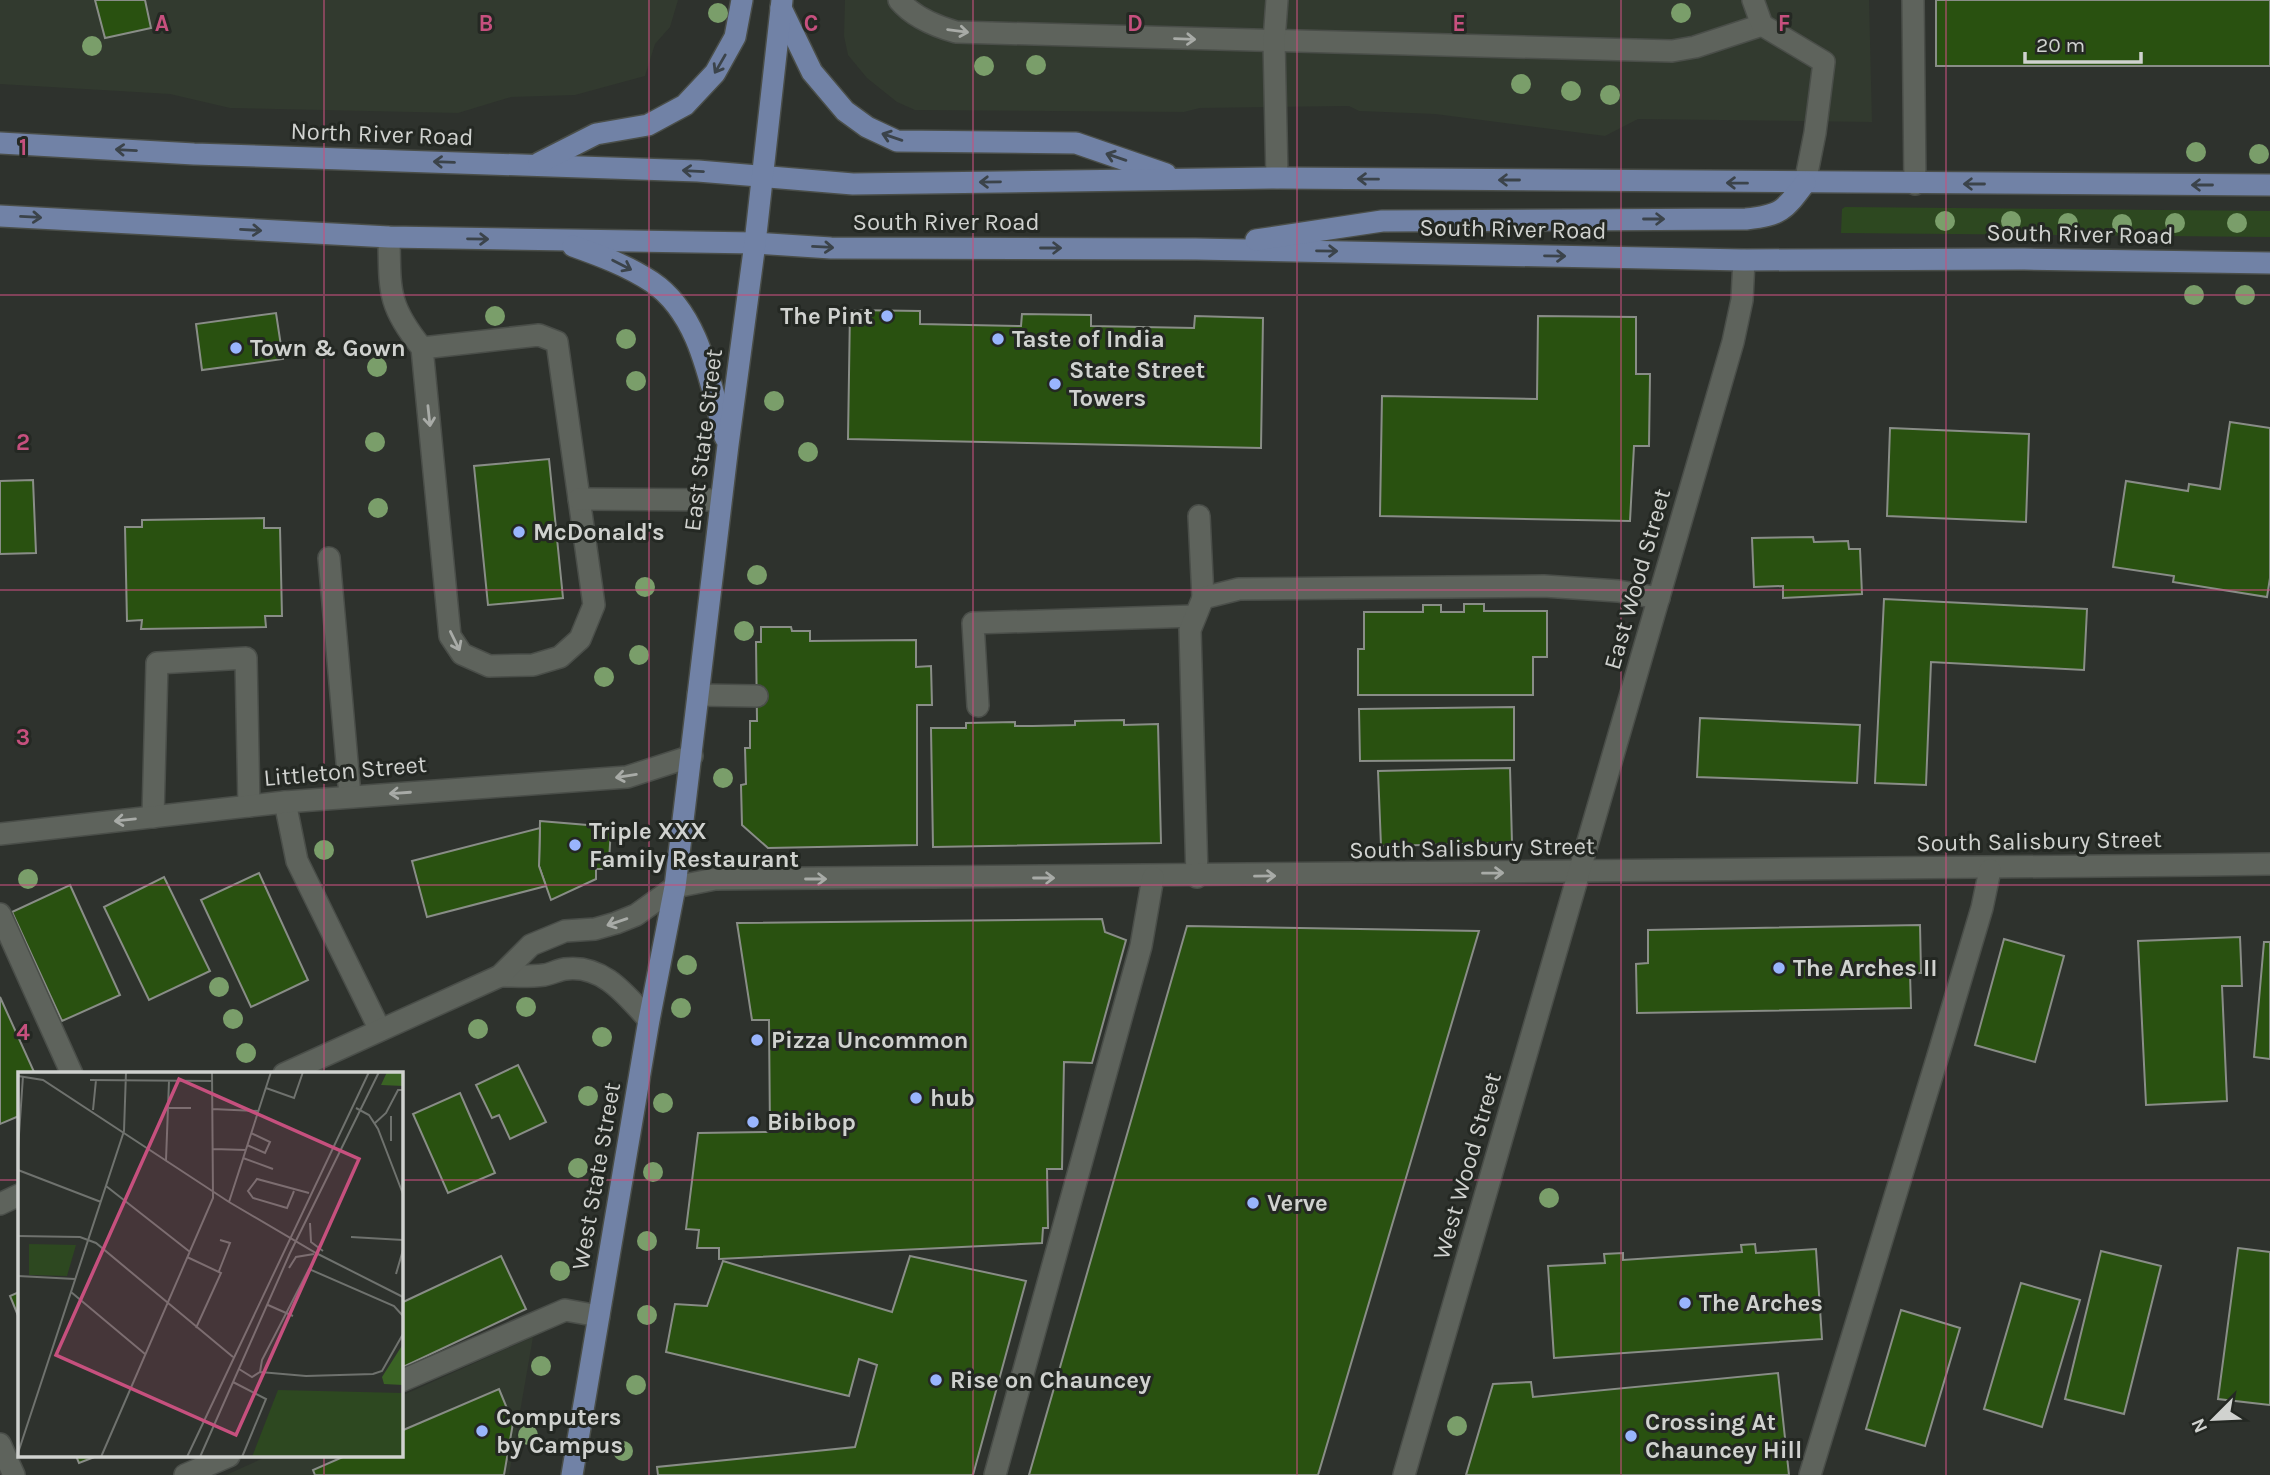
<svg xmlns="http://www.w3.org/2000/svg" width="2270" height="1475" font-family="Karla,sans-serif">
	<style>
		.built { fill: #323a2f }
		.green { fill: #2d4820 }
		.building { fill: #295110; stroke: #898d87; stroke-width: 2 }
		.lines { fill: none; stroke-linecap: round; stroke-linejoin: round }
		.minor-casing { stroke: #4a4e49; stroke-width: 24 }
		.major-casing { stroke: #4a4e49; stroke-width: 24 }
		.minor { stroke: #5e635c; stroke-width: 21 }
		.major { stroke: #7182a6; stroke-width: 21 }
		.tree { fill: #7a9e6a }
		.oneway { stroke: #a8aba7 }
		.oneway2 { stroke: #3b434a }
		.grid { fill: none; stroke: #c6507e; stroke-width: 2; stroke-opacity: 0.55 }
		.poi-dot { fill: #99b5fd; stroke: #242823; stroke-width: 2.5 }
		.labels { text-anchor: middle; stroke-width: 6; stroke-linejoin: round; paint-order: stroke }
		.street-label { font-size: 24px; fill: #d0d2cf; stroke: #242823 }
		.poi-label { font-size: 24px; font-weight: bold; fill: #d0d2cf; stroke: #242823; text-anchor: start }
		.inset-road { fill: none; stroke: #6f726e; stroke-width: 2 }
		.view { fill: #c6507e; fill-opacity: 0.15; stroke: #c6507e; stroke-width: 3.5 }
		.inset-edge { fill: none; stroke: #d0d2cf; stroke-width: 3.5 }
		.grid-label { font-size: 23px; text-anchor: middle; font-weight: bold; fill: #c6507e; stroke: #242823; stroke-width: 6; stroke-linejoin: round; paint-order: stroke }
	</style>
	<rect width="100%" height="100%" fill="#2e322d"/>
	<!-- built -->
	<g class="built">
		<polygon points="0,0 678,0 670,27 655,44 645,76 575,95 511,97 458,113 230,108 170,94 0,84"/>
		<polygon points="845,0 1869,0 1872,122 1638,119 1605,136 1435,114 1359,111 1349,106 1200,108 1184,112 915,110 897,102 867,78 848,55 844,36"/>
		<polygon points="533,1337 509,1475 226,1475 268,1456 401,1456 401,1396"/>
	</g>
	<!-- green -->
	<polygon class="green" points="1845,207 2270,211 2270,237 1841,233 1842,209"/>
	<!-- building -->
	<g class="building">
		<polygon points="95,0 145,0 151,28 105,38"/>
		<rect x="1936" y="0" width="334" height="66"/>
		<polygon points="850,310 920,311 920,324 1021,326 1022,314 1091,315 1091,326 1194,328 1195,316 1263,318 1261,448 848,439"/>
		<polygon points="276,313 283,359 202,370 196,324"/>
		<polygon points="1538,316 1636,317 1636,374 1650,374 1649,446 1634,446 1630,521 1380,516 1382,396 1537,399"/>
		<polygon points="2230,422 2270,428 2270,578 2267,597 2173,582 2174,576 2113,567 2126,481 2188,491 2189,484 2220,489"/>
		<polygon points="1890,428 2029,434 2026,522 1887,516"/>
		<polygon points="549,459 563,598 488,605 474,466"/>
		<polygon points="33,480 36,553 0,554 0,481"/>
		<polygon points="264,518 264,528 280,528 282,616 265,616 266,627 141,629 142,620 127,621 125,527 142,527 142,520"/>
		<polygon points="1813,537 1814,542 1848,541 1849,549 1860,549 1862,594 1783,598 1783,586 1754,587 1752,538"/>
		<polygon points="1884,599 2087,609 2084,670 1931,662 1926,785 1875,783"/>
		<polygon points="1464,604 1484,604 1484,611 1547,611 1547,657 1533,657 1533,695 1358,695 1358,649 1364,649 1364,612 1423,612 1423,605 1441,605 1441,612 1464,612"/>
		<polygon points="761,627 791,627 792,631 810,631 810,641 916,640 916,667 931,666 932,705 917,705 917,845 768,848 742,825 741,785 746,784 745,748 750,748 750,721 757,721 756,642 761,642"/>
		<polygon points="1514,707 1514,760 1360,761 1359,709"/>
		<polygon points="1700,718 1860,725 1857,783 1697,777"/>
		<polygon points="1124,720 1124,725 1158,724 1161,843 933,847 931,728 966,728 966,723 1015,722 1015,726 1033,726 1075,725 1075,721"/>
		<polygon points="1510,768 1512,843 1381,846 1378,771"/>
		<polygon points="540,821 611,827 609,862 602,869 596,869 596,879 551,900 539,866"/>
		<polygon points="540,828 539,866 546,886 427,917 412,861"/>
		<polygon points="259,873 308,980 251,1007 201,900"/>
		<polygon points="164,877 210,971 149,1000 104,907"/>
		<polygon points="70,885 120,995 62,1021 12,912"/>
		<polygon points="1102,919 1105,932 1126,940 1092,1063 1064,1062 1062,1169 1047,1169 1048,1228 1043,1228 1042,1243 719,1259 719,1248 697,1248 699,1230 686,1229 698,1133 770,1132 769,1020 752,1020 737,923"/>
		<polygon points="1920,925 1921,973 1910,973 1911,1008 1637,1013 1636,964 1648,963 1648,930"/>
		<polygon points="1187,926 1479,931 1318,1475 1029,1475"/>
		<polygon points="2240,937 2242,986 2222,986 2227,1101 2146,1105 2138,941"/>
		<polygon points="2004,939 2064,956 2035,1062 1975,1045"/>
		<polygon points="2264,942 2270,942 2270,1059 2254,1057"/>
		<polygon points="0,997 35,1074 19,1074 19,1116 0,1124"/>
		<polygon points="518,1065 546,1122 510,1139 499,1115 492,1118 476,1085"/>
		<polygon points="460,1093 495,1173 448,1193 413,1114"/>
		<polygon points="1755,1244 1756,1253 1816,1249 1822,1339 1554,1358 1548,1266 1605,1263 1604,1254 1623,1253 1623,1260 1742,1252 1741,1245"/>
		<polygon points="2238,1248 2270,1252 2270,1405 2218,1399"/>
		<polygon points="2101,1251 2161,1266 2124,1414 2065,1399"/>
		<polygon points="501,1256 526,1309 401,1368 401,1303"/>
		<polygon points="910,1256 1026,1281 973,1475 658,1475 657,1467 855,1447 877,1365 859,1359 849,1396 666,1352 675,1304 707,1306 723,1261 892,1312"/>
		<polygon points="2021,1283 2080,1300 2042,1427 1984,1409"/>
		<polygon points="19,1292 19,1318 10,1296"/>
		<polygon points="1901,1310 1960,1328 1925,1446 1866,1429"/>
		<polygon points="1778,1373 1789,1475 1466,1475 1493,1384 1531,1382 1533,1397"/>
		<polygon points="499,1389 513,1423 504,1475 315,1475 313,1470 345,1456 401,1456 401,1431"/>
		<polygon points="76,1456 97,1456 79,1463"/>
	</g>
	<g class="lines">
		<defs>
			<g id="minor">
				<path d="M899 0C913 17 935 26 956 32L1672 51 1695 47 1762 25"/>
				<polyline points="1277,0 1274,41 1277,178"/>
				<polyline points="1753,0 1762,25 1824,62 1815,133 1805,183"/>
				<polyline points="1913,0 1915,184"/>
				<path d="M389 237C390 290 387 305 422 348L450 636 462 654 489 666 533 665 560 657 580 639 594 605 557 342 539 335 422 348"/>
				<polyline points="579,499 721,500"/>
				<polyline points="1199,516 1203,598"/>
				<polyline points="329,558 350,796"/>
				<polyline points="698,695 757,696"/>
				<polyline points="978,706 973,623 1195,616"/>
				<polyline points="285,802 297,861 380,1030"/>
				<polyline points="153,817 157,663 246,658 249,806"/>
				<polyline points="0,834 285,802 627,777 692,756"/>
				<polyline points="1197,877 1190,630 1203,598 1239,589 1544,586 1618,591 1659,598"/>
				<polyline points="0,914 72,1074"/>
				<path d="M500 976C514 976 530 977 544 975 551 974 558 970 565 969 603 964 626 995 649 1020"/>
				<path d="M284 1074 500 976 531 945 565 931 595 929 616 923 636 915 675 887 715 879C1234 877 1752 872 2270 864"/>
				<polyline points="0,1204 19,1195"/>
				<polyline points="401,1381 565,1310 599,1316"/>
				<polyline points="0,1444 14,1475"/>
				<polyline points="185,1475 229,1456"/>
				<polyline points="995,1475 1141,946 1153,877"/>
				<polyline points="1404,1475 1733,342 1742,300 1744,260"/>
				<polyline points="1810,1475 1937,1059 1982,908 1990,870"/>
			</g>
			<g id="major">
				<polyline points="781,8 812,72 845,111 867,127 897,141 1076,143 1166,174"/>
				<polyline points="0,143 194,154 698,171 853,184 1277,178 2270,185"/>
				<polyline points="539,163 596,134 648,125 685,105 715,73 735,37 742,0"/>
				<polyline points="0,216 389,237 755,243 831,248 1196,249 1744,260 2024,259 2270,263"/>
				<path d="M1256 240 1382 221 1746 219C1781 215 1784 211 1805 183"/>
				<path d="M573 246C601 256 628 266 652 282 701 315 710 385 725 437"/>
				<polyline points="572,1475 649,1020 675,887 728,445 755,243 782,0"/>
			</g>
		</defs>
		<!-- minor casing -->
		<use href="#minor" class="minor-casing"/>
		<!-- major casing -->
		<use href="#major" class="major-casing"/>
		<!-- minor -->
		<use href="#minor" class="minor"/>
		<!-- major -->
		<use href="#major" class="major"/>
	</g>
	<!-- trees -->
	<g class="tree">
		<circle cx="718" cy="13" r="10"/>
		<circle cx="1681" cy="13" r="10"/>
		<circle cx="92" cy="46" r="10"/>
		<circle cx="1036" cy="65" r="10"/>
		<circle cx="984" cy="66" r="10"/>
		<circle cx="1521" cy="84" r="10"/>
		<circle cx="1571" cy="91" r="10"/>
		<circle cx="1610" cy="95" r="10"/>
		<circle cx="2196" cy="152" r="10"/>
		<circle cx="2259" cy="154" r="10"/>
		<circle cx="1945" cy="221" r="10"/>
		<circle cx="2011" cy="221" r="10"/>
		<circle cx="2068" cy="223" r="10"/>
		<circle cx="2175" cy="223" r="10"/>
		<circle cx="2237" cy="223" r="10"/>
		<circle cx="2122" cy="224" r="10"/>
		<circle cx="2194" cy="295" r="10"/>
		<circle cx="2245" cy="295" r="10"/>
		<circle cx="495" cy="316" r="10"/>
		<circle cx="626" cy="339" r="10"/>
		<circle cx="377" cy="367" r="10"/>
		<circle cx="636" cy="381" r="10"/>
		<circle cx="774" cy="401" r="10"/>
		<circle cx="375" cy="442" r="10"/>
		<circle cx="808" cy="452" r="10"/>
		<circle cx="378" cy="508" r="10"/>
		<circle cx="757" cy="575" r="10"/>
		<circle cx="645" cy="587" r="10"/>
		<circle cx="744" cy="631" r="10"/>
		<circle cx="639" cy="655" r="10"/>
		<circle cx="604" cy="677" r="10"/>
		<circle cx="723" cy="778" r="10"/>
		<circle cx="324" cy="850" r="10"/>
		<circle cx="28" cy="879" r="10"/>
		<circle cx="687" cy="965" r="10"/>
		<circle cx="219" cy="987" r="10"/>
		<circle cx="526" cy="1007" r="10"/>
		<circle cx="681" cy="1008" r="10"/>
		<circle cx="233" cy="1019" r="10"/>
		<circle cx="478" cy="1029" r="10"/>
		<circle cx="602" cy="1037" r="10"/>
		<circle cx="246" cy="1053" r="10"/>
		<circle cx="588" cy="1096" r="10"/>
		<circle cx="663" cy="1103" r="10"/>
		<circle cx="578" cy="1168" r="10"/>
		<circle cx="653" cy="1172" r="10"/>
		<circle cx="1549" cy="1198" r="10"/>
		<circle cx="647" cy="1241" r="10"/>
		<circle cx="560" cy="1271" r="10"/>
		<circle cx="647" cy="1315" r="10"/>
		<circle cx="541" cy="1366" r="10"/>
		<circle cx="636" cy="1385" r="10"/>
		<circle cx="1457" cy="1426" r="10"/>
		<circle cx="528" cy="1435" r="10"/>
		<circle cx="623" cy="1451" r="10"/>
	</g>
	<!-- one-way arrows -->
	<defs><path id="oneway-shaft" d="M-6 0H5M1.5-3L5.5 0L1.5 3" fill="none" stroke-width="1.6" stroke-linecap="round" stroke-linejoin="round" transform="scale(1.75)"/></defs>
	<g class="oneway">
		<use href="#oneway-shaft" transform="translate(958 31) rotate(8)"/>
		<use href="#oneway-shaft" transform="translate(1185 39) rotate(2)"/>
		<use href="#oneway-shaft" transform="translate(429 416) rotate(84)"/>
		<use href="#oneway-shaft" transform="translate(455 641) rotate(64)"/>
		<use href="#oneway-shaft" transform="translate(626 776) rotate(171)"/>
		<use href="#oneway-shaft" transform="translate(400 793) rotate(176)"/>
		<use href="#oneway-shaft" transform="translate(125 820) rotate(174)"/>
		<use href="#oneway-shaft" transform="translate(1493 873) rotate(-1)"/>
		<use href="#oneway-shaft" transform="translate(1265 876) rotate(-1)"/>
		<use href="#oneway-shaft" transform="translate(1044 878)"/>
		<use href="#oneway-shaft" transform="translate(816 879)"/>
		<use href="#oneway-shaft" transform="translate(617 922) rotate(161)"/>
	</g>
	<g class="oneway2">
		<use href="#oneway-shaft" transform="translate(720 64) rotate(120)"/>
		<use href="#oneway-shaft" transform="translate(892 137) rotate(-161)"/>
		<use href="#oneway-shaft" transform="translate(126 150) rotate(-177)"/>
		<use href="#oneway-shaft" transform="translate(1116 157) rotate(-161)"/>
		<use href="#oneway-shaft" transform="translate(444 162) rotate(-178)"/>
		<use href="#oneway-shaft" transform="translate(693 171) rotate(-177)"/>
		<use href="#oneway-shaft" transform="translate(1368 179) rotate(-179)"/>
		<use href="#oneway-shaft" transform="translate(1509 180) rotate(-180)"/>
		<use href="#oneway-shaft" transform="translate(990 182) rotate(179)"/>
		<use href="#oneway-shaft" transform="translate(1737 183) rotate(-179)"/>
		<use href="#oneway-shaft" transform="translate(1974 184) rotate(-180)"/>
		<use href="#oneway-shaft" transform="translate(2202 185) rotate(-180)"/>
		<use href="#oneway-shaft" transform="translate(31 217) rotate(3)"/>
		<use href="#oneway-shaft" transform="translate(1654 219)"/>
		<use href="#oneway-shaft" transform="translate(251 230) rotate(3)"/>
		<use href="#oneway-shaft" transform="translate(478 239) rotate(1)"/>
		<use href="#oneway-shaft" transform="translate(823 247) rotate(3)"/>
		<use href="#oneway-shaft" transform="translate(1051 248)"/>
		<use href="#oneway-shaft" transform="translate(1327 251) rotate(1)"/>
		<use href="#oneway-shaft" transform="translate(1555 256) rotate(1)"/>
		<use href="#oneway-shaft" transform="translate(622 265) rotate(27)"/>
	</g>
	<!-- grid -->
	<path class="grid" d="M324 0V1074M649 0V1475M973 0V1475M1297 0V1475M1621 0V1475M1946 0V1475M0 295H2270M0 590H2270M0 885H2270M0 1180H19M401 1180H2270M324 1456V1475"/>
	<!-- markers -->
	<g class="poi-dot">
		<circle cx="887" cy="316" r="7"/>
		<circle cx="998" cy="339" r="7"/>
		<circle cx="236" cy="348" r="7"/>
		<circle cx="1055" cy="384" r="7"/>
		<circle cx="519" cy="532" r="7"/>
		<circle cx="575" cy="845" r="7"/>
		<circle cx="1779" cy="968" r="7"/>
		<circle cx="757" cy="1040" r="7"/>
		<circle cx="916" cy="1098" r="7"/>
		<circle cx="753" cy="1122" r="7"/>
		<circle cx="1253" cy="1203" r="7"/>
		<circle cx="1685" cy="1303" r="7"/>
		<circle cx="936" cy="1380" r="7"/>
		<circle cx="482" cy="1431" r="7"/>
		<circle cx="1631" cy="1436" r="7"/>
	</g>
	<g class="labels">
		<!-- street labels -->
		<g class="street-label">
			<text transform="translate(382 134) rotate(2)" y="8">North River Road</text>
			<text x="946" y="230">South River Road</text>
			<text transform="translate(1513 229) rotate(1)" y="8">South River Road</text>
			<text transform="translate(2080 234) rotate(1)" y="8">South River Road</text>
			<text transform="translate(703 440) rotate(-83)" y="8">East State Street</text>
			<text transform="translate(1637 579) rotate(-74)" y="8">East Wood Street</text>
			<text transform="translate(345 771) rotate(-5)" y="8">Littleton Street</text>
			<text transform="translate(2039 841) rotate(-1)" y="8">South Salisbury Street</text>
			<text transform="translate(1472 848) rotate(-1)" y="8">South Salisbury Street</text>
			<text transform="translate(1467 1166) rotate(-74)" y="8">West Wood Street</text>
			<text transform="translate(596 1176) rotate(-80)" y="8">West State Street</text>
		</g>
		<!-- poi labels -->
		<g class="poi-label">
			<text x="873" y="324" text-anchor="end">The Pint</text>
			<text x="1012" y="347">Taste of India</text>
			<text x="250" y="356">Town &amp; Gown</text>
			<text x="1069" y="378">State Street<tspan x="1069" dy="28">Towers</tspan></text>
			<text x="533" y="540">McDonald's</text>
			<text x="589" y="839">Triple XXX<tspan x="589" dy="28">Family Restaurant</tspan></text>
			<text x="1793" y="976">The Arches II</text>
			<text x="771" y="1048">Pizza Uncommon</text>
			<text x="930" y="1106">hub</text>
			<text x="767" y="1130">Bibibop</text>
			<text x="1267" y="1211">Verve</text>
			<text x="1699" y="1311">The Arches</text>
			<text x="950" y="1388">Rise on Chauncey</text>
			<text x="496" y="1425">Computers<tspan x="496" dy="28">by Campus</tspan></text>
			<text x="1645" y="1430">Crossing At<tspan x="1645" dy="28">Chauncey Hill</tspan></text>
		</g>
	</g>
	<!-- overview -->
	<g transform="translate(18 1072)">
		<rect width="385" height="385" fill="#2e322d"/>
		<path d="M11 172 58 173 49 204 11 203ZM260 318 385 321V385H234Z" fill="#2d4820"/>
		<path d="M369 0H385V14L363 13ZM385 272V313L366 312 364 305Z" fill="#3a6324"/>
		<path class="inset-road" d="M0 4 25 8 211 130 298 181 385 225M72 8 194 9M248 16 276 26 285 0M151 36H173M338 36 351 43 360 57 385 122M194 37 240 39M75 38 78 8M373 44V69M357 51 368 41 380 18H385M229 73 247 81 252 70 233 61M0 77 5 4M195 77 228 78M225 86 255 97M148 88 151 9M0 98 83 130M88 114 172 180M276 119 269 136 235 126 230 119 239 107 291 121M211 130 253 0M292 151 293 170 305 179M0 164 62 165 78 171 215 285M333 165 385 168M169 185 203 201 178 256M271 196 278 185 296 182M201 199 212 171 202 168M378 202 385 178M0 204 57 207M53 220 127 282M250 233 275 244M221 297 234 305 242 300 288 304 355 302 364 299 385 262M242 300 244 288 291 197 376 234 385 244M215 310 248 327 224 385M0 381 106 59 108 0M83 385 195 126 194 0M169 385 351 0M182 385 272 181 361 0"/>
		<path class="view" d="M161 7 341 87 218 363 38 283Z"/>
		<rect width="385" height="385" class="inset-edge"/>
	</g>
	<g class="grid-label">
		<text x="162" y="31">A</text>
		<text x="486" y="31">B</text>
		<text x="811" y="31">C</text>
		<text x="1135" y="31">D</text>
		<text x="1459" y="31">E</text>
		<text x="1784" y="31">F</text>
		<text x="23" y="155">1</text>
		<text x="23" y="450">2</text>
		<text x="23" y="745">3</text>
		<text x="23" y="1040">4</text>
	</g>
	<!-- north arrow -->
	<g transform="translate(2214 1419) rotate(246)" stroke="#242823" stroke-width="5" paint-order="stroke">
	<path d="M0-5L12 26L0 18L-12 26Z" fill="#d0d2cf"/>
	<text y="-10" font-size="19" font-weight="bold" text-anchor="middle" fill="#d0d2cf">N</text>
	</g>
	<!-- scale -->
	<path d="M2025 52v10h116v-10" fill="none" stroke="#d0d2cf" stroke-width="3.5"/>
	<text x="2036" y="52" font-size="21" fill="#d0d2cf" stroke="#242823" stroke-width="5" paint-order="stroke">20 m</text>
</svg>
